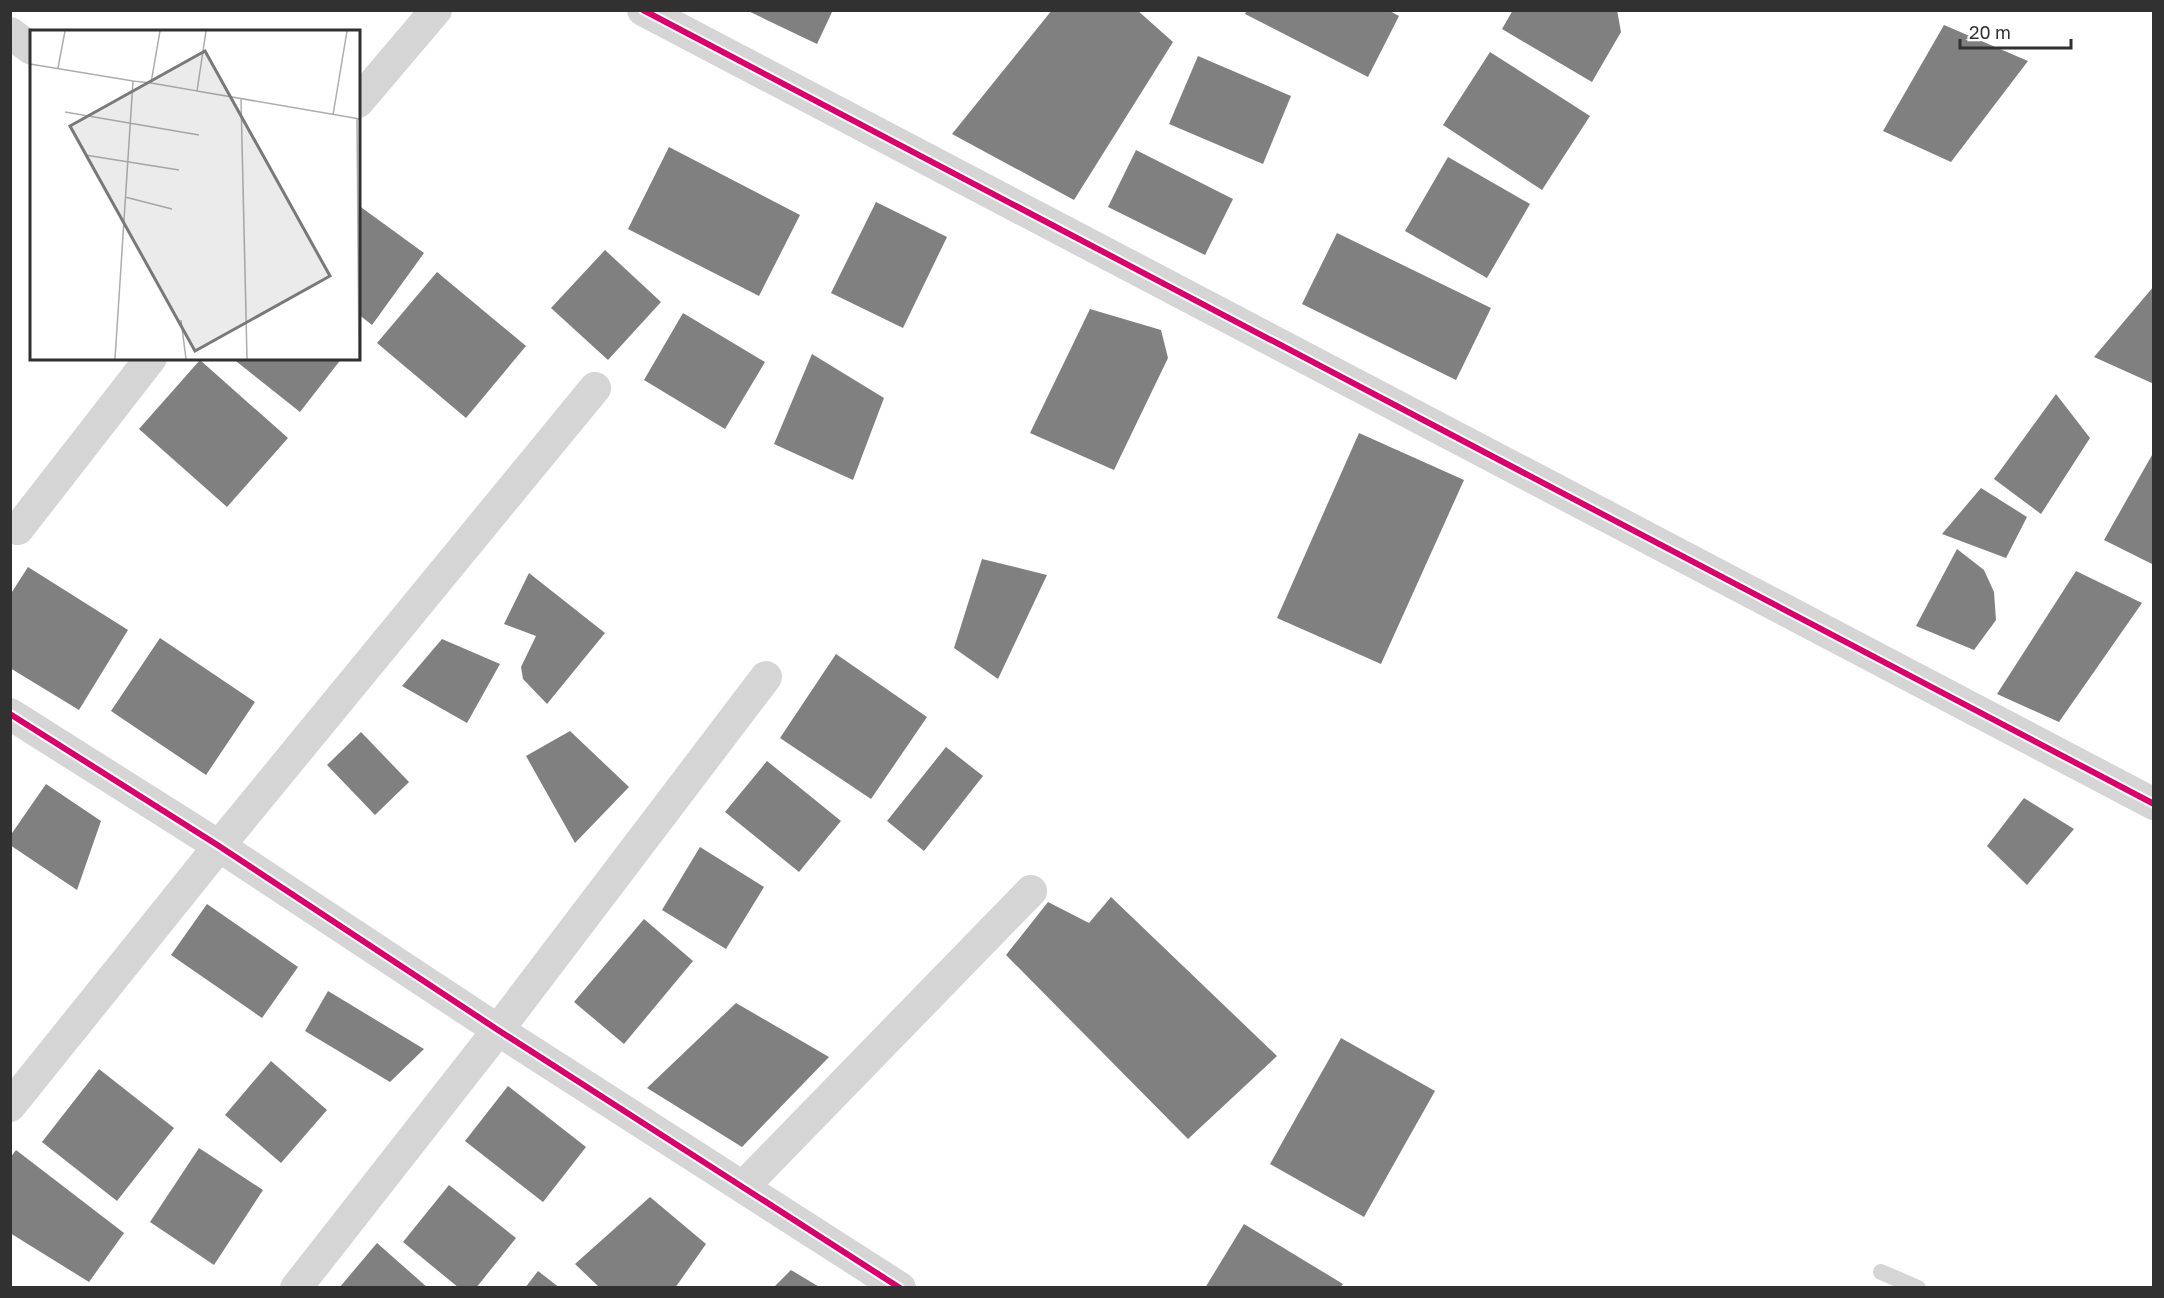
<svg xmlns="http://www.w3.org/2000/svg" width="2164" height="1298" font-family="'Golos Text',sans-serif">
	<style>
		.building { fill: #808080 }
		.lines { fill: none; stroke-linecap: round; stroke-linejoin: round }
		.service { stroke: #d5d5d5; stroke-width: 16 }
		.minor { stroke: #d5d5d5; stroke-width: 32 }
		.cycleway-casing { stroke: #fff; stroke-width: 10 }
		.cycleway { stroke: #d6006c; stroke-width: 6 }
		.inset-road { fill: none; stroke: #adadad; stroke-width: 1.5 }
		.view { fill: #797979; fill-opacity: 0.15; stroke: #797979; stroke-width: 3 }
		.inset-edge { fill: none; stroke: #313131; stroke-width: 3 }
	</style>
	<rect width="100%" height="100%" fill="#fff"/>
	<!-- building -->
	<g class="building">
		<polygon points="746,10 833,10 817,44"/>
		<polygon points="1052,10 1137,10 1173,42 1074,200 952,134"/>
		<polygon points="1247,10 1388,10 1399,16 1368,77 1245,14"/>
		<polygon points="1513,10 1617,10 1621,32 1592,82 1502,29"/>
		<polygon points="1944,25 2028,61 1951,162 1883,131"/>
		<polygon points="1490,52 1590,116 1542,190 1443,125"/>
		<polygon points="1198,56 1291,96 1263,164 1169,124"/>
		<polygon points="669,147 800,215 759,296 628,229"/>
		<polygon points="1136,150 1233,199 1205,255 1108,207"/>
		<polygon points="1448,157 1530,204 1487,278 1405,231"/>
		<polygon points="876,202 947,237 903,328 831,293"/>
		<polygon points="358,205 424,253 372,325 358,314"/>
		<polygon points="1337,233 1491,308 1456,380 1302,304"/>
		<polygon points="605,250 661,302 608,360 551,308"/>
		<polygon points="437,272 526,346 466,418 377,343"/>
		<polygon points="2154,286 2154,384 2094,357"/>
		<polygon points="1090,309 1161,330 1168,358 1114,470 1030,433"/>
		<polygon points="683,313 765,362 725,429 644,380"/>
		<polygon points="812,354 884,398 853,480 774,444"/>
		<polygon points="232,358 342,358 300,412"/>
		<polygon points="200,360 288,438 227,507 139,429"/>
		<polygon points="2056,394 2090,438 2041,514 1994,479"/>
		<polygon points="1359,433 1464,480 1381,664 1277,618"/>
		<polygon points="2152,455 2154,456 2154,565 2104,540"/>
		<polygon points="1981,488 2027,517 2006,558 1942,534"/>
		<polygon points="1957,549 1984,570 1994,592 1996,620 1974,650 1916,626"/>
		<polygon points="982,559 1047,575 998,679 954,648"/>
		<polygon points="28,567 128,630 79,710 10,668 10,595"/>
		<polygon points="2076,571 2142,603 2059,722 1997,694"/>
		<polygon points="529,573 605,633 547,704 523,679 521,667 536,636 504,624"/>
		<polygon points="160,638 255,702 206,775 111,711"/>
		<polygon points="442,639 500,664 467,723 402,686"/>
		<polygon points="836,654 927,717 871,799 780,738"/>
		<polygon points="570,731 629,787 575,843 526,756"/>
		<polygon points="361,732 409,782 375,815 327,765"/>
		<polygon points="946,747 983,776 924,851 887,821"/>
		<polygon points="767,761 841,821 799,872 725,812"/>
		<polygon points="46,784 101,821 77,890 10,845 10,836"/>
		<polygon points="2024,798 2074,829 2027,885 1987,846"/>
		<polygon points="700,847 764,887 726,949 662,910"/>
		<polygon points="1111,897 1277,1056 1188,1139 1006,955 1048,902 1089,923"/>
		<polygon points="207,904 298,967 262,1018 171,955"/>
		<polygon points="644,919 693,961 624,1044 574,1002"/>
		<polygon points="328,991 424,1049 390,1082 305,1031"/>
		<polygon points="736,1003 829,1057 742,1147 647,1088"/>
		<polygon points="1341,1038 1435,1091 1364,1217 1270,1164"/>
		<polygon points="271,1061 327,1110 281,1163 225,1115"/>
		<polygon points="99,1069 174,1128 117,1201 42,1142"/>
		<polygon points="508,1086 586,1147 543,1202 465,1141"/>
		<polygon points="199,1148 263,1190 214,1265 150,1222"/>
		<polygon points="16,1150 124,1233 89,1282 10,1233 10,1158"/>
		<polygon points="449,1185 516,1238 476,1288 459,1288 403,1242"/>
		<polygon points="650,1197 706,1244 675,1288 600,1288 575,1264"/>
		<polygon points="1244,1224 1343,1284 1340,1288 1205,1288"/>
		<polygon points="377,1243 428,1288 339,1288"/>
		<polygon points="791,1270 821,1288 773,1288"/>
		<polygon points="538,1271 560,1288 525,1288"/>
	</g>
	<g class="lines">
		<!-- service -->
		<polyline class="service" points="1881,1272 1918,1288"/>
		<!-- minor -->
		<g class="minor">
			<polyline points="643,10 2154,804"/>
			<polyline points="10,33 32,49"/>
			<polyline points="358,102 436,10"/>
			<polyline points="18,529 151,358"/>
			<polyline points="10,714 219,846 498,1030 900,1288"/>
			<polyline points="10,1106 219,846 595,388"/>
			<polyline points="743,1187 1031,891"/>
			<polyline points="296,1288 498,1030 766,677"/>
		</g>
		<defs>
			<g id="cycleway">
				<polyline points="643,10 2154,804"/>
				<polyline points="10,714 219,846 498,1030 900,1288"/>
			</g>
		</defs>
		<!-- cycleway casing -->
		<use href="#cycleway" class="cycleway-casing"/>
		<!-- cycleway -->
		<use href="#cycleway" class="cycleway"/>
	</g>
	<!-- overview -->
	<g transform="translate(30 30)">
		<rect width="330" height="330" fill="#fff"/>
		<path class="inset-road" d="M0 34 103 51M28 38 35 1M121 53 167 61 176 1M167 61 330 89M211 69 217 329M35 82 169 105M303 85 317 1M327 89 329 329M55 125 149 140M95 167 142 179M151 290 156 329M85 329 103 51 121 53 130 1"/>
		<path class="view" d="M175 21 300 246 165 321 40 96Z"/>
		<rect width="330" height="330" class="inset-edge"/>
	</g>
	<!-- border -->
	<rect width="2164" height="1298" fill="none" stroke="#313131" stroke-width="24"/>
	<!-- scale -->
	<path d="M1960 39v9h111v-9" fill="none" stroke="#313131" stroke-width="3"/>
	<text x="1969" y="39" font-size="18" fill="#313131" stroke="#ffffff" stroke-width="4.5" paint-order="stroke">20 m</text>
</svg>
